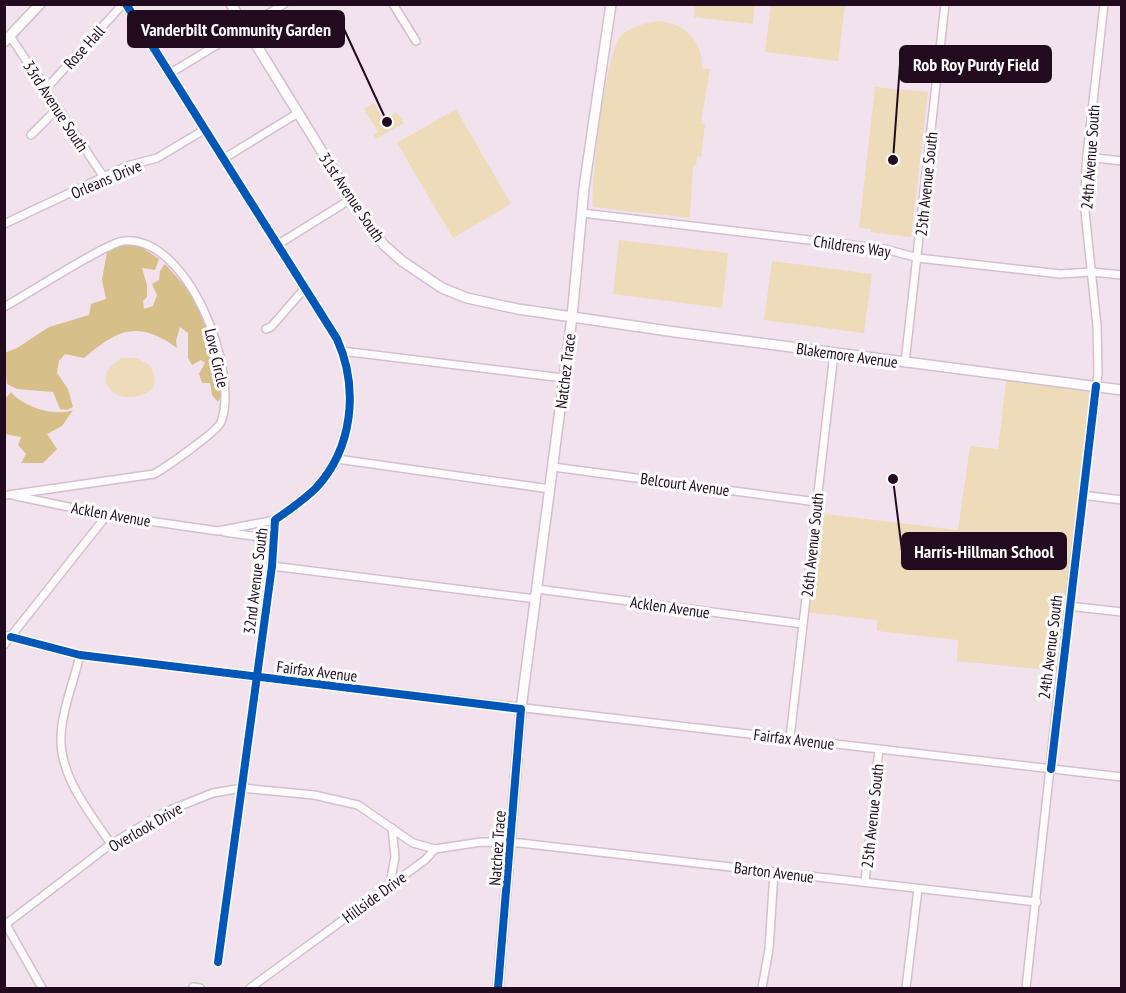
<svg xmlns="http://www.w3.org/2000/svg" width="1126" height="993" font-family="'PT Sans Narrow',sans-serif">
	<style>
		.green { fill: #eedbba }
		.forest { fill: #d7bf89 }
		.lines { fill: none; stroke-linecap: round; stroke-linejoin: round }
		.minor-casing { stroke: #d3bfcf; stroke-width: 10 }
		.major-casing { stroke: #d3bfcf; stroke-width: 12 }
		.minor { stroke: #fdfbfc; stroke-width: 7 }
		.major { stroke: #fdfbfc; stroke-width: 9 }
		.cycleway-casing { stroke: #fff; stroke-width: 11 }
		.cycleway { stroke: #0057b8; stroke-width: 8 }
		.labels { text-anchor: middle; stroke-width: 6; stroke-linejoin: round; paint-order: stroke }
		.street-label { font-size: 16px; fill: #220b1f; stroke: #fff }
		.leader { fill: none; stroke: #220b1f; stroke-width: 2 }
		.callout-dot { fill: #220b1f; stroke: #fff; stroke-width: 2 }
		.callout { fill: #220b1f; stroke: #220b1f; stroke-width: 2 }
		.callout-label { font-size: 18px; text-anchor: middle; font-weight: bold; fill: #fff }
	</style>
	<rect width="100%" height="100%" fill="#f2e2ee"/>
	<!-- green -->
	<g class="green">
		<polygon points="771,4 845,5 838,61 765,52"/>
		<polygon points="695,5 755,5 753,24 694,17"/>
		<path d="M658 21C684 23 703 40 702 68L710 69 701 123 705 124 701 157 697 156 696 165H693L690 218 593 207C590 184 606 52 620 37 629 27 645 23 658 21Z"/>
		<polygon points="875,87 928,92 911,237 871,232 871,229 859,228"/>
		<polygon points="374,103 384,120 397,112 404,123 376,139 374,135 378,132 364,109"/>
		<polygon points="456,109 511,204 453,238 397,143"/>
		<polygon points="619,240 728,253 722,308 613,294"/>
		<polygon points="772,261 872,274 864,333 764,320"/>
		<path d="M122 358H137L151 366 155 379 153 388C124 413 82 381 122 358Z"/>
		<polygon points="1007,375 1096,386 1060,671 957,661 958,640 877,631 877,620 805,612 816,513 958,530 970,446 998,449"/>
	</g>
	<!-- forest -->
	<g class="forest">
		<path d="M123 243 140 246 159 259 155 270 142 268 147 285V297L143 301 144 309 153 306 157 295 152 284 159 280 160 271 165 264 190 292 207 324 222 395 218 402 212 395 210 383H202L199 374 205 363 201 360 192 365 188 358V333L180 327 176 341 177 348C138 320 118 329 84 358L65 354 59 361 57 373 68 389 73 407 67 410 60 409 53 392 17 389 7 384 4 353 17 348 49 327 89 315 91 304 106 299 102 280 107 252Z"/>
		<path d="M11 392C23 407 55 417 73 410L62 426 47 434 57 449 43 463H21L26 454 18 445 21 437 5 434V399Z"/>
	</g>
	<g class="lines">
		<defs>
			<g id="minor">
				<path d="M126 4 337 339C359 388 353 448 316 488 304 500 289 510 275 520L272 566 218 962"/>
				<polyline points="393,4 416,41"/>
				<polyline points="10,36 103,176"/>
				<polyline points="169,74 284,4"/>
				<polyline points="45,90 123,4"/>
				<polyline points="31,135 57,109"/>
				<polyline points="1087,157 1122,161"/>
				<polyline points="223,159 298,113"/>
				<polyline points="582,213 885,249 918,258 1060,274 1092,272 1122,275"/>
				<polyline points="4,224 127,166 157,158 204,130"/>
				<polyline points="277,245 351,199"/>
				<path d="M4 307C25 296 107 242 124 241 188 235 240 371 221 422 218 431 165 468 154 474L8 495"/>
				<polyline points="266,329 271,327 305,288"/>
				<polyline points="342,351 563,378"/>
				<polyline points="905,363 945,4"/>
				<polyline points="337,459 550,489"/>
				<polyline points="553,467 817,502"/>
				<polyline points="1082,495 1122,500"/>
				<polyline points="16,496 107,515 218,531 275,520"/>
				<polyline points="224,532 274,539"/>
				<polyline points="272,566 536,599"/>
				<polyline points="537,589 803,624"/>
				<polyline points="1068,606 1122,612"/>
				<polyline points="4,635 80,655 256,677 1122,777"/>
				<polyline points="4,645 107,515"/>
				<path d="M80 655C74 681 62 710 61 736 59 776 90 813 111 844"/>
				<polyline points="790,738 834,353"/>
				<polyline points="865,882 879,749"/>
				<polyline points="390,884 395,857 392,828"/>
				<polyline points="4,921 42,988"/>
				<polyline points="6,924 111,844 165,812 213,793 242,788 314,795 358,805 413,843 435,849"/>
				<polyline points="193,987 200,988"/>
				<polyline points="250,988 425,860 435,849 481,842 520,843 1037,902"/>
				<polyline points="762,988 769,949 774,872"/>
				<polyline points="906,988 918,889"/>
				<polyline points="1026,988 1060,676 1098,374 1097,326 1085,211 1086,164 1104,4"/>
			</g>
			<g id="major">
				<polyline points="231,4 358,210 384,245 402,261 442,288 467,298 518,309 675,332 1122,390"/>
				<polyline points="4,42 40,4"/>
				<polyline points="498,988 521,709 572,317 584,188 611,4"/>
			</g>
		</defs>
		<!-- minor casing -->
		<use href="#minor" class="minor-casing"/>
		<!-- major casing -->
		<use href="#major" class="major-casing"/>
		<!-- minor -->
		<use href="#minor" class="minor"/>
		<!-- major -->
		<use href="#major" class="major"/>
		<defs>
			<g id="cycleway">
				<path d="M126 4 337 339C359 388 353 448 316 488 304 500 289 510 275 520L272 566 218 962"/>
				<polyline points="11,637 80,655 521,709 498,988"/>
				<polyline points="1051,769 1096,386"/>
			</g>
		</defs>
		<!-- cycleway casing -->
		<use href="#cycleway" class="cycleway-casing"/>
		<!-- cycleway -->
		<use href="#cycleway" class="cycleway"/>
	</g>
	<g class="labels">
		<!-- street labels -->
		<g class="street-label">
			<text transform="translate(84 47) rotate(-48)" y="6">Rose Hall</text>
			<text transform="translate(56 106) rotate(57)" y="6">33rd Avenue South</text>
			<text transform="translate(1090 157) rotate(-86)" y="6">24th Avenue South</text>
			<text transform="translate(106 179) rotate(-23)" y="6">Orleans Drive</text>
			<text transform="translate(926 184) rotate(-84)" y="6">25th Avenue South</text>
			<text transform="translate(352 197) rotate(56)" y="6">31st Avenue South</text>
			<text transform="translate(852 246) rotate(8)" y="6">Childrens Way</text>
			<text transform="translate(847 355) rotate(8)" y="6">Blakemore Avenue</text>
			<text transform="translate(217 358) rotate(77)" y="6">Love Circle</text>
			<text transform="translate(565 371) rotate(-83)" y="6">Natchez Trace</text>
			<text transform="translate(685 484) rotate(8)" y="6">Belcourt Avenue</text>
			<text transform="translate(111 514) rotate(10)" y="6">Acklen Avenue</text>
			<text transform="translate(812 545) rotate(-84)" y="6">26th Avenue South</text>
			<text transform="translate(255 581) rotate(-83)" y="6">32nd Avenue South</text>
			<text transform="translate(670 607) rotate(8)" y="6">Acklen Avenue</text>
			<text transform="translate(1050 647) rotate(-83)" y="6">24th Avenue South</text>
			<text transform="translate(317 671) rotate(7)" y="6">Fairfax Avenue</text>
			<text transform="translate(794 739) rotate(7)" y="6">Fairfax Avenue</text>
			<text transform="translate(872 816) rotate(-84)" y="6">25th Avenue South</text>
			<text transform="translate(145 827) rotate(-30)" y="6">Overlook Drive</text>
			<text transform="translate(497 848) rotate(-86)" y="6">Natchez Trace</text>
			<text transform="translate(774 872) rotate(7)" y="6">Barton Avenue</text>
			<text transform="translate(374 897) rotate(-36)" y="6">Hillside Drive</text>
		</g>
	</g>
	<!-- callouts -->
	<path class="leader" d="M387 122L344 29M893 160L900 64M893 479L902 551"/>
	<g class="callout-dot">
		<circle cx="387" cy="122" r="6"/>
		<circle cx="893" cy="160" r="6"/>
		<circle cx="893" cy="479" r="6"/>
	</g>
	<g class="callout">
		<rect x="128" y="11" width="216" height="36" rx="6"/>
		<rect x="900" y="46" width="151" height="36" rx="6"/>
		<rect x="902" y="533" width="164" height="36" rx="6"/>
	</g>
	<g class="callout-label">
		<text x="236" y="36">Vanderbilt Community Garden</text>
		<text x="976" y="71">Rob Roy Purdy Field</text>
		<text x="984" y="558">Harris-Hillman School</text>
	</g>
	<!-- border -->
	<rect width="1126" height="993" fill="none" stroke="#220b1f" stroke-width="12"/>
</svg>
